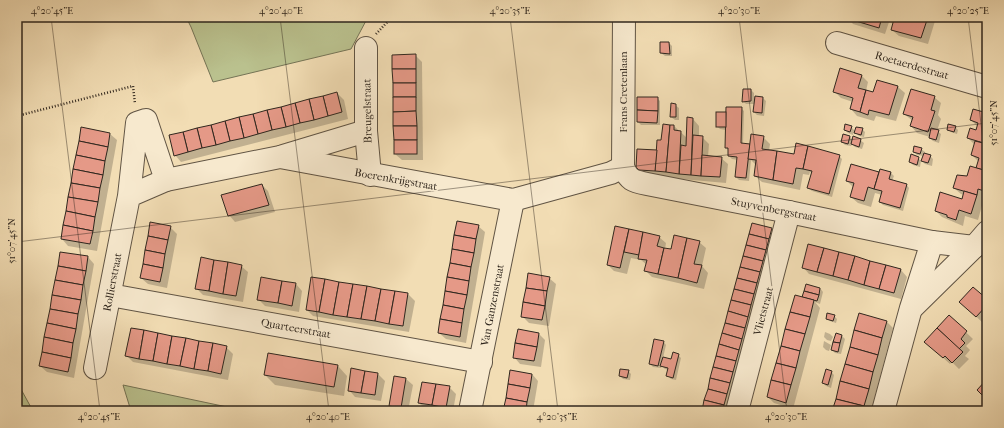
<svg xmlns="http://www.w3.org/2000/svg" width="1004" height="428" font-family="'IM FELL French Canon',serif">
	<style>
		.green { fill: #bac18e; stroke: #757456 }
		.shadow { fill: #0003; fill-rule: evenodd }
		.building { fill: #e59987; stroke: #30271e }
		.lines { fill: none; stroke-linecap: round; stroke-linejoin: round }
		.minor-casing { stroke: #605444; stroke-width: 24 }
		.path { stroke: #30271e; stroke-width: 2.5; stroke-dasharray: 1 2; stroke-linecap: butt }
		.minor { stroke: #f7e9ce; stroke-width: 22 }
		.ticks { fill: none; stroke: #30271e; stroke-width: 1; stroke-opacity: 0.45 }
		.labels { text-anchor: middle; stroke-width: 3.5; stroke-linejoin: round; paint-order: stroke }
		.street-label { font-size: 11px; fill: #30271e; stroke: #f7e9ce }
		.neatline { fill: none; stroke: #30271e; stroke-width: 1.5 }
		.ticks-label { font-size: 10px; text-anchor: middle; fill: #30271e }
	</style>
	<rect width="100%" height="100%" fill="#f2ddb4"/>
	<filter id="stains"><feTurbulence type="fractalNoise" baseFrequency=".005" numOctaves="4"/><feColorMatrix values="0 0 0 0 .2 0 0 0 0 .09 0 0 0 0 .02 0 0 0 .5 -.17"/></filter>
	<radialGradient id="worn" r=".72"><stop offset=".6" stop-color="#630" stop-opacity="0"/><stop offset="1" stop-color="#630" stop-opacity=".3"/></radialGradient>
	<!-- green -->
	<g class="green">
		<polygon points="186,17 368,17 351,49 213,82 191,27"/>
		<polygon points="17,382 33,411 17,411"/>
		<polygon points="123,385 246,411 131,411"/>
	</g>
	<!-- shadow -->
	<g class="shadow">
		<polygon points="847,17 931,17 935,21 928,44 899,36 892,30 894,23 889,22 885,34 853,24"/>
		<polygon points="669,43 672,46 672,56 665,56 661,53"/>
		<polygon points="415,55 422,62 423,160 402,160 395,154"/>
		<path d="M861 75 868 82 866 91 874 93 878 81 898 87 905 93 896 121 876 116 874 121 857 116 851 109 853 102 841 98 835 92ZM841 93 859 98 858 100 841 95Z"/>
		<polygon points="751,90 754,93 754,97 763,98 766,101 764,116 757,115 754,112 755,104 746,104 743,101"/>
		<polygon points="337,93 344,100 348,119 181,162 175,155"/>
		<polygon points="934,97 941,103 938,115 941,119 937,131 941,134 939,143 933,141 930,138 930,137 917,133 911,126 913,121 904,114"/>
		<polygon points="657,98 660,101 660,125 641,125 638,122"/>
		<polygon points="675,105 679,108 679,120 675,120 671,117"/>
		<polygon points="741,108 744,111 743,144 750,145 763,137 770,144 769,151 795,156 839,156 842,159 832,197 812,191 808,188 812,173 810,172 809,175 803,174 800,190 762,182 755,176 757,166 751,160 749,181 739,180 736,177 738,160 732,159 729,156 729,151 726,148 726,130 720,129 717,126 727,113"/>
		<polygon points="987,114 987,196 985,195 978,220 965,216 963,226 942,217 936,211 963,200 964,195 961,194 954,188 977,169 979,162 972,155 975,145 968,138 976,131 978,127 971,120"/>
		<polygon points="693,119 699,126 699,137 702,137 709,144 708,157 721,158 728,164 726,183 647,176 637,167 658,151 662,141 674,126 687,138"/>
		<polygon points="851,127 856,132 862,129 865,132 864,137 859,136 854,131 853,135 848,133 845,130"/>
		<polygon points="955,127 958,130 957,134 951,132 948,129"/>
		<polygon points="110,134 117,140 97,251 68,246 62,239"/>
		<polygon points="844,135 850,137 853,140 860,140 864,143 862,149 855,147 852,144 851,146 845,145 842,142"/>
		<polygon points="921,149 925,152 924,154 930,156 933,159 932,166 925,164 922,161 924,156 917,155 914,152"/>
		<polygon points="918,158 921,161 920,167 913,165 910,162"/>
		<polygon points="878,172 880,173 891,173 894,176 892,181 906,184 909,188 903,211 883,205 880,202 882,195 875,193 871,207 858,203 851,197 854,188 847,181"/>
		<polygon points="262,185 268,191 275,212 235,222 229,215"/>
		<polygon points="478,226 485,232 466,343 446,339 439,333"/>
		<polygon points="170,227 177,234 167,288 148,284 141,278"/>
		<polygon points="616,227 659,237 666,243 665,249 671,250 699,242 706,248 702,266 708,273 704,289 652,277 645,270 647,265 641,260 631,258 627,274 614,271 608,265"/>
		<polygon points="771,229 778,235 731,411 703,411"/>
		<polygon points="809,245 901,270 907,277 901,299 809,274 803,267"/>
		<polygon points="88,257 94,264 74,378 47,372 40,366"/>
		<polygon points="241,266 248,272 243,302 203,295 196,288"/>
		<polygon points="262,278 296,284 302,291 299,312 265,306 258,299"/>
		<polygon points="312,278 408,294 415,301 409,332 313,316 307,310"/>
		<polygon points="549,278 556,284 549,326 529,323 522,316"/>
		<polygon points="806,285 820,288 823,292 820,304 815,302 820,308 793,409 774,403 768,397"/>
		<polygon points="987,301 987,319 983,323 967,308"/>
		<polygon points="834,316 837,319 836,323 830,321 827,318"/>
		<polygon points="949,316 973,339 966,346 970,350 965,356 969,359 959,369 952,362 950,364 932,348"/>
		<polygon points="887,322 893,328 871,411 833,411"/>
		<polygon points="825,332 830,334 833,337 831,341 827,340 824,337"/>
		<polygon points="539,334 545,340 541,367 520,364 514,357"/>
		<polygon points="842,336 845,339 841,354 835,353 832,350"/>
		<polygon points="663,341 666,345 663,358 672,360 678,355 681,358 676,380 671,379 668,376 669,370 665,369 662,366 661,368 653,367 650,364"/>
		<polygon points="824,341 831,345 829,351 826,350 823,347"/>
		<polygon points="226,347 233,354 228,380 133,362 126,355"/>
		<polygon points="338,366 347,376 344,396 275,385 265,375"/>
		<polygon points="352,370 378,374 385,381 381,401 355,397 349,390"/>
		<polygon points="628,371 631,374 630,380 623,379 620,376"/>
		<polygon points="831,372 834,375 831,388 826,386 823,383"/>
		<polygon points="532,374 538,381 533,411 504,411"/>
		<polygon points="394,377 406,379 413,385 408,411 395,411 390,406"/>
		<polygon points="449,387 456,394 453,411 426,410 419,403"/>
	</g>
	<!-- building -->
	<g class="building">
		<polygon points="846,17 882,17 879,28 846,18"/>
		<polygon points="889,17 928,17 921,38 891,30 894,19"/>
		<polygon points="660,42 669,42 670,54 660,53"/>
		<polygon points="416,54 416,69 392,69 392,55"/>
		<polygon points="840,68 862,75 858,88 866,90 860,112 850,109 853,98 833,92"/>
		<polygon points="392,69 416,69 416,83 393,83"/>
		<polygon points="877,80 898,86 889,115 869,110 868,115 860,112 866,90 873,92"/>
		<rect x="393" y="83" width="23" height="14"/>
		<polygon points="743,89 751,89 751,101 742,102"/>
		<polygon points="911,89 935,96 931,110 935,111 928,132 910,126 913,117 903,114"/>
		<polygon points="337,92 342,112 328,116 323,96"/>
		<polygon points="323,96 328,116 314,120 309,99"/>
		<polygon points="755,96 763,97 762,113 753,112"/>
		<polygon points="393,97 416,97 416,111 393,112"/>
		<polygon points="637,97 658,97 658,111 637,110"/>
		<polygon points="309,99 314,120 300,123 295,103"/>
		<polygon points="295,103 300,123 286,127 281,107"/>
		<polygon points="671,103 676,104 676,117 670,117"/>
		<polygon points="281,107 286,127 272,130 267,110"/>
		<polygon points="726,107 742,107 741,143 750,144 746,178 735,177 737,157 728,156 728,148 725,148"/>
		<polygon points="973,109 987,113 987,144 967,138 970,128 976,130 978,123 970,120"/>
		<polygon points="267,110 272,130 258,134 253,114"/>
		<polygon points="637,110 658,111 657,123 637,122"/>
		<polygon points="416,111 417,126 393,126 393,112"/>
		<rect x="716" y="112" width="10" height="15"/>
		<polygon points="253,114 258,134 244,138 239,117"/>
		<polygon points="239,117 244,138 230,141 225,121"/>
		<polygon points="687,117 693,118 691,175 679,174 681,145 686,146"/>
		<polygon points="225,121 230,141 216,145 211,125"/>
		<polygon points="663,124 670,125 666,172 655,171 657,140 661,140"/>
		<polygon points="845,124 852,126 850,132 844,130"/>
		<polygon points="948,124 956,126 954,132 947,130"/>
		<polygon points="211,125 216,145 202,148 197,128"/>
		<polygon points="670,125 674,125 674,130 681,131 679,174 666,172"/>
		<polygon points="393,126 417,126 417,140 394,140"/>
		<polygon points="81,127 110,133 108,147 79,141"/>
		<polygon points="856,127 863,128 861,135 854,133"/>
		<polygon points="197,128 202,148 188,152 183,132"/>
		<polygon points="931,128 939,130 936,140 929,138"/>
		<polygon points="183,132 188,152 174,156 169,135"/>
		<polygon points="751,134 764,136 762,149 777,151 773,180 754,176 756,160 748,159"/>
		<polygon points="843,134 850,136 848,144 841,142"/>
		<polygon points="693,135 703,136 701,176 691,175"/>
		<polygon points="853,136 861,139 859,147 851,144"/>
		<rect x="394" y="140" width="23" height="14"/>
		<polygon points="79,141 108,147 105,161 76,155"/>
		<polygon points="975,141 987,144 987,171 976,168 979,158 971,155"/>
		<polygon points="796,143 808,146 803,169 796,168 793,184 773,180 777,151 794,154"/>
		<polygon points="808,146 840,155 829,194 807,188 812,171 803,169"/>
		<polygon points="914,146 922,148 920,154 913,152"/>
		<polygon points="637,149 657,150 655,171 639,170 636,167"/>
		<polygon points="924,153 931,155 928,163 921,161"/>
		<polygon points="911,154 919,157 917,165 909,162"/>
		<polygon points="76,155 105,161 103,175 73,169"/>
		<polygon points="702,155 722,157 720,177 701,176"/>
		<polygon points="851,164 879,172 874,189 868,187 864,201 850,197 854,183 846,181"/>
		<polygon points="970,166 987,171 987,192 978,189 977,195 953,188 957,175 967,176"/>
		<polygon points="73,169 103,175 100,188 71,183"/>
		<polygon points="880,169 891,172 889,179 907,184 900,208 879,202 882,191 874,189"/>
		<polygon points="71,183 100,188 98,202 68,197"/>
		<polygon points="262,184 269,205 228,216 221,195"/>
		<polygon points="964,191 977,195 971,214 959,210 956,220 947,217 947,215 935,211 940,192 962,199"/>
		<polygon points="68,197 98,202 95,217 66,211"/>
		<polygon points="66,211 95,217 93,231 63,225"/>
		<polygon points="457,221 479,225 476,239 454,235"/>
		<polygon points="150,222 171,226 168,240 148,236"/>
		<polygon points="752,223 772,228 769,239 749,234"/>
		<polygon points="63,225 93,231 90,244 61,239"/>
		<polygon points="615,226 629,229 620,268 607,265"/>
		<polygon points="629,229 643,232 639,255 624,252"/>
		<polygon points="643,232 660,236 657,246 664,248 658,274 644,271 647,260 638,259"/>
		<polygon points="749,234 769,239 766,250 746,245"/>
		<polygon points="454,235 476,239 474,253 452,249"/>
		<polygon points="674,235 687,238 678,278 658,274 664,248 671,249"/>
		<polygon points="148,236 168,240 165,254 145,250"/>
		<polygon points="687,238 700,241 694,264 702,265 697,283 678,278"/>
		<polygon points="808,244 824,248 817,272 802,268"/>
		<polygon points="746,245 766,250 763,261 743,256"/>
		<polygon points="824,248 839,252 833,276 817,272"/>
		<polygon points="452,249 474,253 471,267 450,263"/>
		<polygon points="145,250 165,254 163,268 143,264"/>
		<polygon points="60,252 88,256 86,271 58,266"/>
		<polygon points="839,252 855,256 848,280 833,276"/>
		<polygon points="743,256 763,261 760,272 740,267"/>
		<polygon points="855,256 870,261 864,285 848,280"/>
		<polygon points="201,257 214,260 209,291 195,289"/>
		<polygon points="214,260 228,262 223,294 209,291"/>
		<polygon points="870,261 886,265 879,289 864,285"/>
		<polygon points="228,262 242,265 236,296 223,294"/>
		<polygon points="450,263 471,267 469,281 447,277"/>
		<polygon points="143,264 163,268 160,282 140,278"/>
		<polygon points="886,265 901,269 894,293 879,289"/>
		<polygon points="58,266 86,271 83,285 55,280"/>
		<polygon points="740,267 760,272 757,283 737,278"/>
		<polygon points="528,273 550,277 547,291 526,288"/>
		<polygon points="261,277 282,281 278,303 257,300"/>
		<polygon points="311,277 325,279 319,312 306,310"/>
		<polygon points="447,277 469,281 467,295 445,291"/>
		<polygon points="737,278 757,283 754,294 734,289"/>
		<polygon points="325,279 339,282 333,315 319,312"/>
		<polygon points="55,280 83,285 81,300 52,295"/>
		<polygon points="282,281 296,283 292,306 278,303"/>
		<polygon points="339,282 353,284 347,317 333,315"/>
		<polygon points="353,284 367,286 361,319 347,317"/>
		<polygon points="806,284 820,288 819,295 804,291"/>
		<polygon points="367,286 381,289 375,321 361,319"/>
		<polygon points="973,287 987,299 987,305 976,317 959,302"/>
		<polygon points="526,288 547,291 545,306 523,302"/>
		<polygon points="381,289 395,291 389,324 375,321"/>
		<polygon points="734,289 754,294 751,305 731,300"/>
		<polygon points="395,291 408,293 403,326 389,324"/>
		<polygon points="445,291 467,295 464,309 443,305"/>
		<polygon points="804,291 819,295 817,301 802,297"/>
		<polygon points="52,295 81,300 78,314 50,309"/>
		<polygon points="795,295 814,300 810,317 790,312"/>
		<polygon points="731,300 751,305 748,317 728,311"/>
		<polygon points="523,302 545,306 542,320 521,317"/>
		<polygon points="443,305 464,309 462,323 440,319"/>
		<polygon points="50,309 78,314 76,329 47,323"/>
		<polygon points="728,311 748,317 745,328 725,323"/>
		<polygon points="790,312 810,317 805,334 785,329"/>
		<polygon points="827,313 835,315 833,321 826,319"/>
		<polygon points="859,313 887,321 882,338 854,330"/>
		<polygon points="949,315 967,331 961,339 965,343 959,349 937,328"/>
		<polygon points="440,319 462,323 460,337 438,333"/>
		<polygon points="47,323 76,329 73,343 44,337"/>
		<polygon points="725,323 745,328 742,339 722,333"/>
		<polygon points="131,328 144,330 139,359 125,356"/>
		<polygon points="937,328 963,352 952,363 945,356 943,358 924,342"/>
		<polygon points="518,329 539,333 537,347 515,343"/>
		<polygon points="785,329 805,334 800,351 781,346"/>
		<polygon points="144,330 158,333 153,361 139,359"/>
		<polygon points="854,330 882,338 878,355 850,347"/>
		<polygon points="158,333 172,336 167,364 153,361"/>
		<polygon points="722,333 742,339 739,350 719,344"/>
		<polygon points="836,333 842,335 840,343 833,342"/>
		<polygon points="172,336 186,338 180,366 167,364"/>
		<polygon points="44,337 73,343 71,358 42,352"/>
		<polygon points="186,338 199,341 194,369 180,366"/>
		<polygon points="654,339 664,341 658,366 649,364"/>
		<polygon points="199,341 213,343 208,371 194,369"/>
		<polygon points="833,342 840,343 838,352 831,350"/>
		<polygon points="213,343 227,346 221,374 208,371"/>
		<polygon points="515,343 537,347 534,361 513,358"/>
		<polygon points="719,344 739,350 736,361 716,356"/>
		<polygon points="781,346 800,351 796,368 776,363"/>
		<polygon points="850,347 878,355 873,372 845,364"/>
		<polygon points="42,352 71,358 68,372 39,366"/>
		<polygon points="673,352 679,354 673,378 666,376 668,368 660,366 663,357 671,359"/>
		<polygon points="268,353 338,365 334,387 264,375"/>
		<polygon points="716,356 736,361 733,372 713,367"/>
		<polygon points="776,363 796,368 791,385 771,380"/>
		<polygon points="845,364 873,372 869,389 840,381"/>
		<polygon points="713,367 733,372 730,383 710,378"/>
		<polygon points="351,368 365,371 361,393 348,391"/>
		<polygon points="620,369 629,370 627,378 619,376"/>
		<polygon points="826,369 832,371 828,385 822,383"/>
		<polygon points="510,370 532,374 530,388 508,384"/>
		<polygon points="365,371 378,373 375,395 361,393"/>
		<polygon points="394,376 406,378 401,408 389,406"/>
		<polygon points="710,378 730,383 727,394 708,389"/>
		<polygon points="987,379 987,400 977,390"/>
		<polygon points="771,380 791,385 786,403 767,397"/>
		<polygon points="840,381 869,389 864,406 836,399"/>
		<polygon points="422,382 436,384 432,405 418,403"/>
		<polygon points="436,384 450,386 446,408 432,405"/>
		<polygon points="508,384 530,388 527,402 506,398"/>
		<polygon points="708,389 727,394 724,405 704,400"/>
		<polygon points="506,398 527,402 526,411 503,411"/>
		<polygon points="836,399 864,406 863,411 832,411"/>
		<polygon points="704,400 724,405 723,411 702,411"/>
	</g>
	<g class="lines">
		<defs>
			<g id="minor">
				<path d="M624 17 623 167C629 180 632 181 647 184L789 212 932 242"/>
				<polyline points="837,43 987,87"/>
				<polyline points="366,48 366,131 370,175"/>
				<polyline points="283,156 366,131"/>
				<polyline points="166,180 280,157 513,200 611,173 623,167"/>
				<polyline points="110,295 481,362"/>
				<polyline points="914,306 974,247 987,232"/>
				<polyline points="95,368 129,196 137,123 146,120 166,180 129,196"/>
				<polyline points="470,411 513,200"/>
				<polyline points="737,411 789,212"/>
				<polyline points="883,411 911,308 932,242 974,247"/>
			</g>
		</defs>
		<!-- minor casing -->
		<use href="#minor" class="minor-casing"/>
		<!-- path -->
		<g class="path">
			<polyline points="376,34 392,17"/>
			<polyline points="17,116 133,86 135,104"/>
		</g>
		<!-- minor -->
		<use href="#minor" class="minor"/>
	</g>
	<!-- ticks -->
	<path class="ticks" d="M51 17 100 411M280 17 329 411M510 17 558 411M739 17 787 411M968 17 987 173M17 242 987 123"/>
	<g class="labels">
		<!-- street labels -->
		<g class="street-label">
			<text transform="translate(912 65) rotate(16)" y="4">Roetaerdestraat</text>
			<text transform="translate(623 92) rotate(-90)" y="4">Frans Cretenlaan</text>
			<text transform="translate(367 111) rotate(-91)" y="4">Breugelstraat</text>
			<text transform="translate(396 179) rotate(10)" y="4">Boerenkrijgstraat</text>
			<text transform="translate(774 209) rotate(11)" y="4">Stuyvenbergstraat</text>
			<text transform="translate(112 282) rotate(-79)" y="4">Rollierstraat</text>
			<text transform="translate(492 305) rotate(-79)" y="4">Van Ganzenstraat</text>
			<text transform="translate(763 311) rotate(-75)" y="4">Vlietstraat</text>
			<text transform="translate(296 328) rotate(10)" y="4">Quarteerstraat</text>
		</g>
	</g>
	<!-- margin -->
	<rect width="1004" height="428" fill="none" stroke="#f2ddb4" stroke-width="44"/>
	<rect x="22" y="22" width="960" height="384" class="neatline"/>
	<g class="ticks-label">
		<text x="52" y="14">4°20'45"E</text>
		<text x="281" y="14">4°20'40"E</text>
		<text x="510" y="14">4°20'35"E</text>
		<text x="739" y="14">4°20'30"E</text>
		<text x="968" y="14">4°20'25"E</text>
		<text transform="translate(993 123) rotate(-90)" y="4">51°07'45"N</text>
		<text transform="translate(11 241) rotate(-90)" y="4">51°07'45"N</text>
		<text x="99" y="420">4°20'45"E</text>
		<text x="328" y="420">4°20'40"E</text>
		<text x="557" y="420">4°20'35"E</text>
		<text x="786" y="420">4°20'30"E</text>
	</g>
	<rect width="100%" height="100%" filter="url(#stains)"/>
	<rect width="100%" height="100%" fill="url(#worn)"/>
</svg>
